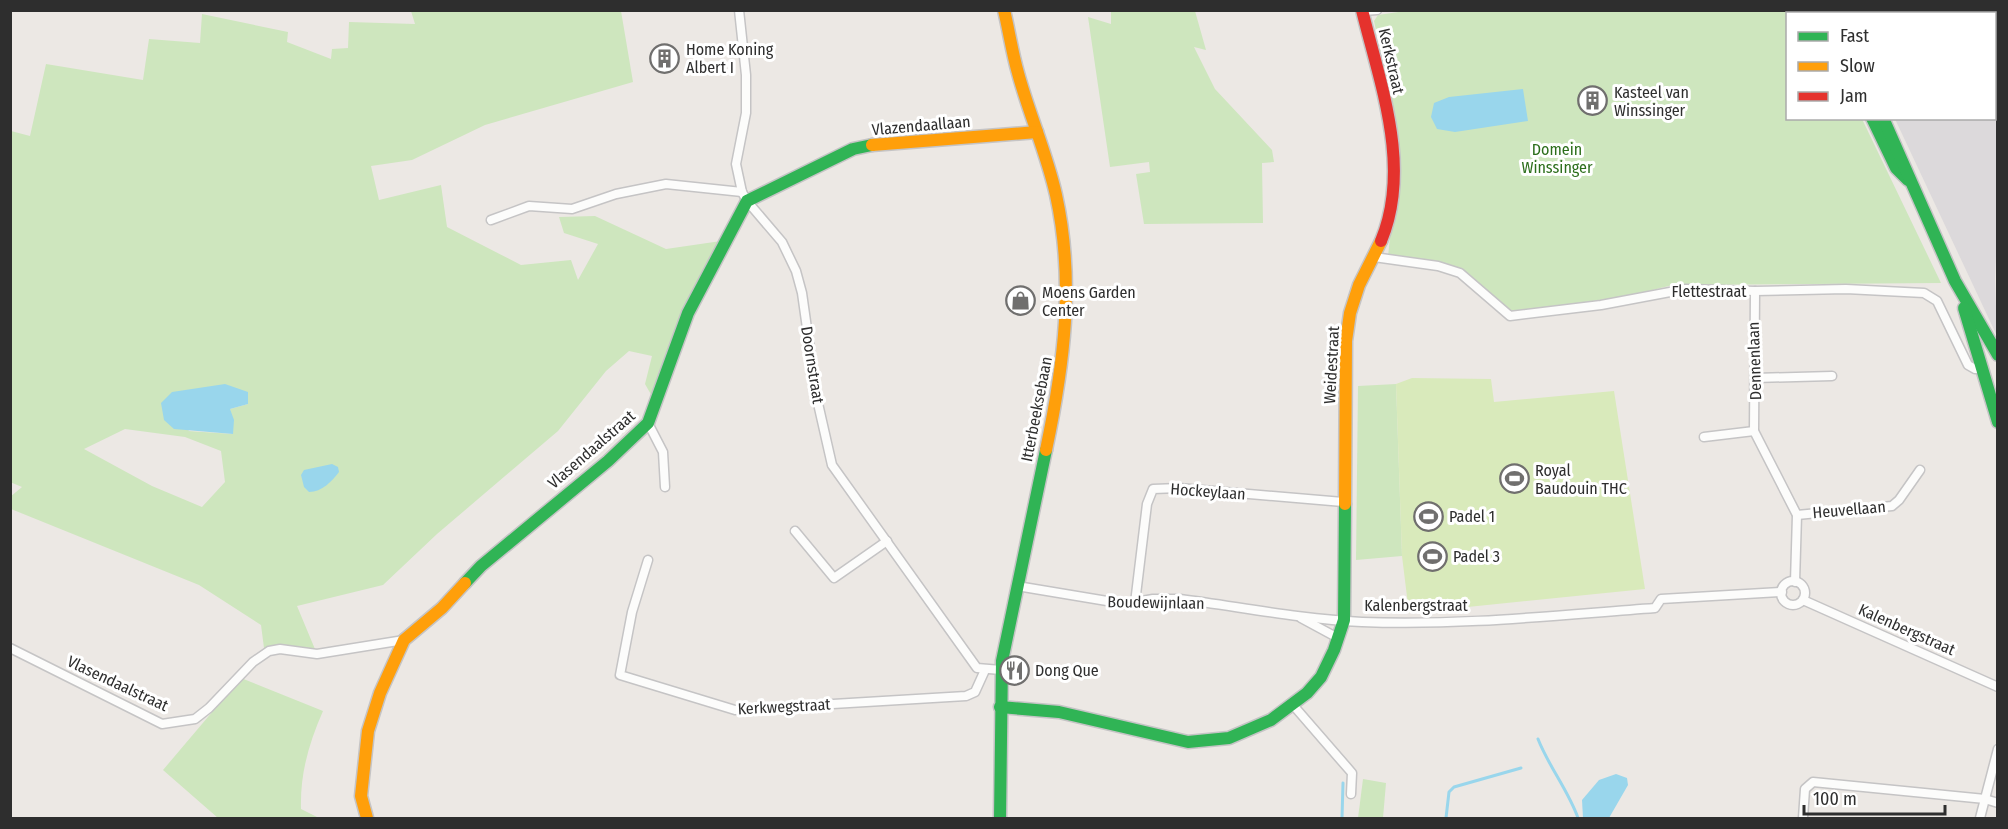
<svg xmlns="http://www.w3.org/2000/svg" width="2008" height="829" font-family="'Fira Sans Condensed',sans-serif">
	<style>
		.industrial { fill: #dcd9db }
		.green { fill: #cee6be; fill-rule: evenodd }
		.pitch { fill: #d9eabb }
		.water { fill: #99d6ec }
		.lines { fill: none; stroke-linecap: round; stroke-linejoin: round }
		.stream { stroke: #99d6ec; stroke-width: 3 }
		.street-casing { stroke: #c5c4c5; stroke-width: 11 }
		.fast-casing { stroke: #c5c4c5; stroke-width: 15 }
		.slow-casing { stroke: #c5c4c5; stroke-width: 15 }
		.jam-casing { stroke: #c5c4c5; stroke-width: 15 }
		.street { stroke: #fcfcfb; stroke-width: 8 }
		.fast { stroke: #30b455; stroke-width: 12 }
		.slow { stroke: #ff9f0a; stroke-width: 12 }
		.jam { stroke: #e5322d; stroke-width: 12 }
		.labels { text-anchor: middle; stroke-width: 6; stroke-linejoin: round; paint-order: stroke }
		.poi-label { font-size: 16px; fill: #2e2e2e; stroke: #fff; text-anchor: start }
		.street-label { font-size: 16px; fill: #2e2e2e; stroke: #fff }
		.park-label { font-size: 16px; fill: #2c6e1b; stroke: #fff }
	</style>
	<rect width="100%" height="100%" fill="#ece8e4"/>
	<!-- industrial -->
	<polygon class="industrial" points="1922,10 1997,11 1998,212 1995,278 1997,336 1895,119 1994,118 1994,14 1921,13"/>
	<!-- green -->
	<g class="green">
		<polygon points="1412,10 1809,11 1811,13 1788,14 1788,118 1862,119 1941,283 1673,285 1602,302 1513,313 1457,268 1388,257 1397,166 1391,100 1374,21 1378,15"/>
		<path d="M411 11H621L633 82 485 125 412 160 371 166 379 200 441 185 447 227 521 265 571 260 578 280 598 244 564 233 559 217 595 216 666 249 721 241 677 325 653 398 645 384 652 356 629 351 606 371 558 431 437 534 383 585 297 606 317 654 269 651 264 648 261 625 199 585 11 509 10 497 22 487 10 482 11 131 30 136 46 64 143 80 149 39 200 43 202 14 288 32 287 42 331 59 332 49 348 48 349 22 415 24ZM248 392V404L230 409 233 434 188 431ZM125 429 185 437 221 451 225 482 202 507 152 486 84 449Z"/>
		<polygon points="1111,11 1195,11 1206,50 1194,47 1215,89 1272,150 1274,162 1262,163 1263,223 1144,224 1136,174 1150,172 1149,162 1110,167 1088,17 1111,24"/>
		<polygon points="1396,384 1402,556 1356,560 1358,386"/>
		<path d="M241 678 323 711C309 743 300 773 301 809L319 818H218L163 770Z"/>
		<polygon points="1363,779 1386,783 1383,818 1358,818"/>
	</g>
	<!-- pitch -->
	<polygon class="pitch" points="1412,378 1491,379 1494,402 1614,391 1645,589 1409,613 1402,556 1396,384"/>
	<!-- water -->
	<g class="water">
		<polygon points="1523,89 1528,121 1455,132 1437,129 1431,117 1434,103 1449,97"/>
		<polygon points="225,384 248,392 248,404 230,409 234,420 233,434 174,429 164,420 161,403 172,392"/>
		<path d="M332 464 338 467 339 472C332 481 322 492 309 492L304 487 301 475 304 470Z"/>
		<polygon points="1616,774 1627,778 1628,785 1609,818 1583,818 1582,800 1599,780"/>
	</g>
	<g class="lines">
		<!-- stream -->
		<g class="stream">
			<path d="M1538 739C1549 767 1568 790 1578 818"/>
			<polyline points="1342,818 1343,783"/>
			<polyline points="1446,818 1449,792 1454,787 1521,768"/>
		</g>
		<defs>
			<g id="street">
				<polyline points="739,10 746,75 746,113 736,164 742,192 747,201 782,242 796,271 802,293 817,399 832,465 977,668 1001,670"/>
				<polyline points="1363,11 1377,10"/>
				<polyline points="491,220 529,206 572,209 616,194 666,184 742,192"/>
				<polyline points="1374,257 1438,266 1460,273 1510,316 1601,305 1686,289 1755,291 1846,289 1924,293 1937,301 1968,365 1975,369 1983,367"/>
				<polyline points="1755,291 1754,431 1797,515 1795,582"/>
				<polyline points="1755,378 1832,376"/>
				<polyline points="648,423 663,452 665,487"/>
				<polyline points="1704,437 1754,431"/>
				<polyline points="1797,515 1892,506 1899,500 1920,470"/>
				<polyline points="795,531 834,578 887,541"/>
				<polyline points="648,560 632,612 620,675 735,710 966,696 975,692 985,670"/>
				<circle cx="1793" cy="593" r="12"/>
				<path d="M1017 586 1125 604 1153 599H1180C1241 607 1301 619 1362 622 1460 626 1558 615 1655 608L1661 599 1782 592"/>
				<polyline points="1803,600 1998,687"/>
				<polyline points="1135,603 1147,504 1153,489 1179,488 1343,502"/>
				<polyline points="1301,618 1338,638"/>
				<polyline points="10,648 162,724 195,719 209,708 253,662 269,651 280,649 317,654 404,640"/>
				<polyline points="1293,705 1352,773 1351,794"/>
				<polyline points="1803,818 1805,789 1813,782 1985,799 1998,803"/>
				<polyline points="1980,818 1998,749"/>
			</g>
			<g id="fast">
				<polyline points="1831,10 1832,14"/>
				<polyline points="1872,118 1896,168 1908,180"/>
				<polyline points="1883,118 1955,281 1998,355"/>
				<polyline points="1964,308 1998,422"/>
				<polyline points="465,583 481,566 608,461 648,423 688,313 747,201 853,149 872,145"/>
				<polyline points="1000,707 1059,712 1188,742 1229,738 1271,720 1307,693 1321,677 1334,650 1344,620 1345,504"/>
				<polyline points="1000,818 1002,661 1046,450"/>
			</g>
			<g id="slow">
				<path d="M1004 10C1009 31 1012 52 1018 73 1029 114 1047 154 1056 195 1075 281 1064 365 1046 450"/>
				<polyline points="872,145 1037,132"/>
				<polyline points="1345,504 1346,341 1350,313 1359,285 1381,241"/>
				<polyline points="367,818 361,796 368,731 380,693 404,640 442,608 465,583"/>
			</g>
			<path id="jam" d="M1362 10C1380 84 1412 167 1381 241"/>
		</defs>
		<!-- street casing -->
		<use href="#street" class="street-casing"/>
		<!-- fast casing -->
		<use href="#fast" class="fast-casing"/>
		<!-- slow casing -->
		<use href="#slow" class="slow-casing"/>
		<!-- jam casing -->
		<use href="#jam" class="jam-casing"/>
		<!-- street -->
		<use href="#street" class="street"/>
		<!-- fast -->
		<use href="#fast" class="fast"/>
		<!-- slow -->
		<use href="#slow" class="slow"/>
		<!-- jam -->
		<use href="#jam" class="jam"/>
	</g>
	<!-- icons -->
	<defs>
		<symbol id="building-ring" viewBox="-11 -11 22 22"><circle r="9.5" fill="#fff" stroke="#706f6e" stroke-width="1.5"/><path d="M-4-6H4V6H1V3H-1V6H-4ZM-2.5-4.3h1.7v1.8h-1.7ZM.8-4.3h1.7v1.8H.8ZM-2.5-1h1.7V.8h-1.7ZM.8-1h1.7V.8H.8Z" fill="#706f6e"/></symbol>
		<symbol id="shop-ring" viewBox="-11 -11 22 22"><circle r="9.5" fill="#fff" stroke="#706f6e" stroke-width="1.5"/><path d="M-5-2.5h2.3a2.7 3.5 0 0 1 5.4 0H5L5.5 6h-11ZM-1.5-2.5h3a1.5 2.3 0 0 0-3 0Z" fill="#706f6e"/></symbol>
		<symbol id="stadium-ring" viewBox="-11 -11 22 22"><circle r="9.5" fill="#fff" stroke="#706f6e" stroke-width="1.5"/><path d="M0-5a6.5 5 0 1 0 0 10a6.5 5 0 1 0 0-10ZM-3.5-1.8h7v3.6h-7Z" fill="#706f6e"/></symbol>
		<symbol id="restaurant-ring" viewBox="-11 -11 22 22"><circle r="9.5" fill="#fff" stroke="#706f6e" stroke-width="1.5"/><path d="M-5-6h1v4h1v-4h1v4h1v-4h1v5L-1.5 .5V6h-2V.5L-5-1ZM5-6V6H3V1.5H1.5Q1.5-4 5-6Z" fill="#706f6e"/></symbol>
	</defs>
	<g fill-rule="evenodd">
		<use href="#building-ring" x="648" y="42" width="33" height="33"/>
		<use href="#building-ring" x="1576" y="84" width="33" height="33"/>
		<use href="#shop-ring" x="1004" y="284" width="33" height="33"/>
		<use href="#stadium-ring" x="1498" y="462" width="33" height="33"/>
		<use href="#stadium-ring" x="1412" y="500" width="33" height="33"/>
		<use href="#stadium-ring" x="1416" y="540" width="33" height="33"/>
		<use href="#restaurant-ring" x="998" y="654" width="33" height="33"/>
	</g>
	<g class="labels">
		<!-- poi labels -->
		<g class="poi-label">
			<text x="686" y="55">Home Koning<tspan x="686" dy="18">Albert I</tspan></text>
			<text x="1614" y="98">Kasteel van<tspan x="1614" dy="18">Winssinger</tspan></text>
			<text x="1042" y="298">Moens Garden<tspan x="1042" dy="18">Center</tspan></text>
			<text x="1535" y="476">Royal<tspan x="1535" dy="18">Baudouin THC</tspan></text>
			<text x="1449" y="522">Padel 1</text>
			<text x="1453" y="562">Padel 3</text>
			<text x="1035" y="676">Dong Que</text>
		</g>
		<!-- street labels -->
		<g class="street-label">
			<text transform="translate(1392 61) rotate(77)" y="6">Kerkstraat</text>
			<text transform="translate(921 125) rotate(-5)" y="6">Vlazendaallaan</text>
			<text x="1709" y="297">Flettestraat</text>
			<text transform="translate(1754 361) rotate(-92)" y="6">Dennenlaan</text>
			<text transform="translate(813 365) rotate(81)" y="6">Doornstraat</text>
			<text transform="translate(1331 365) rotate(-87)" y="6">Weidestraat</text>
			<text transform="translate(1036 409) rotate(-79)" y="6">Itterbeeksebaan</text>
			<text transform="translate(591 449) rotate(-41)" y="6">Vlasendaalstraat</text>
			<text transform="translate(1208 491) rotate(4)" y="6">Hockeylaan</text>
			<text transform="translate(1849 509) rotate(-5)" y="6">Heuvellaan</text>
			<text transform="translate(1156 602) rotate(1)" y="6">Boudewijnlaan</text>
			<text x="1416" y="611">Kalenbergstraat</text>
			<text transform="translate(1907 629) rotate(24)" y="6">Kalenbergstraat</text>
			<text transform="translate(118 683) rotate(25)" y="6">Vlasendaalstraat</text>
			<text transform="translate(784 706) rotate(-3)" y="6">Kerkwegstraat</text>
		</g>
		<!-- park labels -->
		<g class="park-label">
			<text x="1557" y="155">Domein<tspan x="1557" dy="18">Winssinger</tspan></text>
		</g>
	</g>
	<!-- border -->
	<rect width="2008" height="829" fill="none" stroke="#2e2e2e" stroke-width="24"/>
	<!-- legend -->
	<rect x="1786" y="12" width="210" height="108" fill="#ffffff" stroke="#ababab" stroke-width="1.5"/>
	<rect x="1798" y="32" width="30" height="9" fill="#30b455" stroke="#ababab" stroke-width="1.5"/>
	<text x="1840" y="42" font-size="18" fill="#2e2e2e">Fast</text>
	<rect x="1798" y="62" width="30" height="9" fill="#ff9f0a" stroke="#ababab" stroke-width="1.5"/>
	<text x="1840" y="72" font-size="18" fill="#2e2e2e">Slow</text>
	<rect x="1798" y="92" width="30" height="9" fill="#e5322d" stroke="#ababab" stroke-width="1.5"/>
	<text x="1840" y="102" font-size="18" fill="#2e2e2e">Jam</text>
	<!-- scale -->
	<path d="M1804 805v9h141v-9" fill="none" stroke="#2e2e2e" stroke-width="3"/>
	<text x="1813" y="805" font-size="18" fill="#2e2e2e" stroke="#ffffff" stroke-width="4.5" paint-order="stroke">100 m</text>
</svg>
